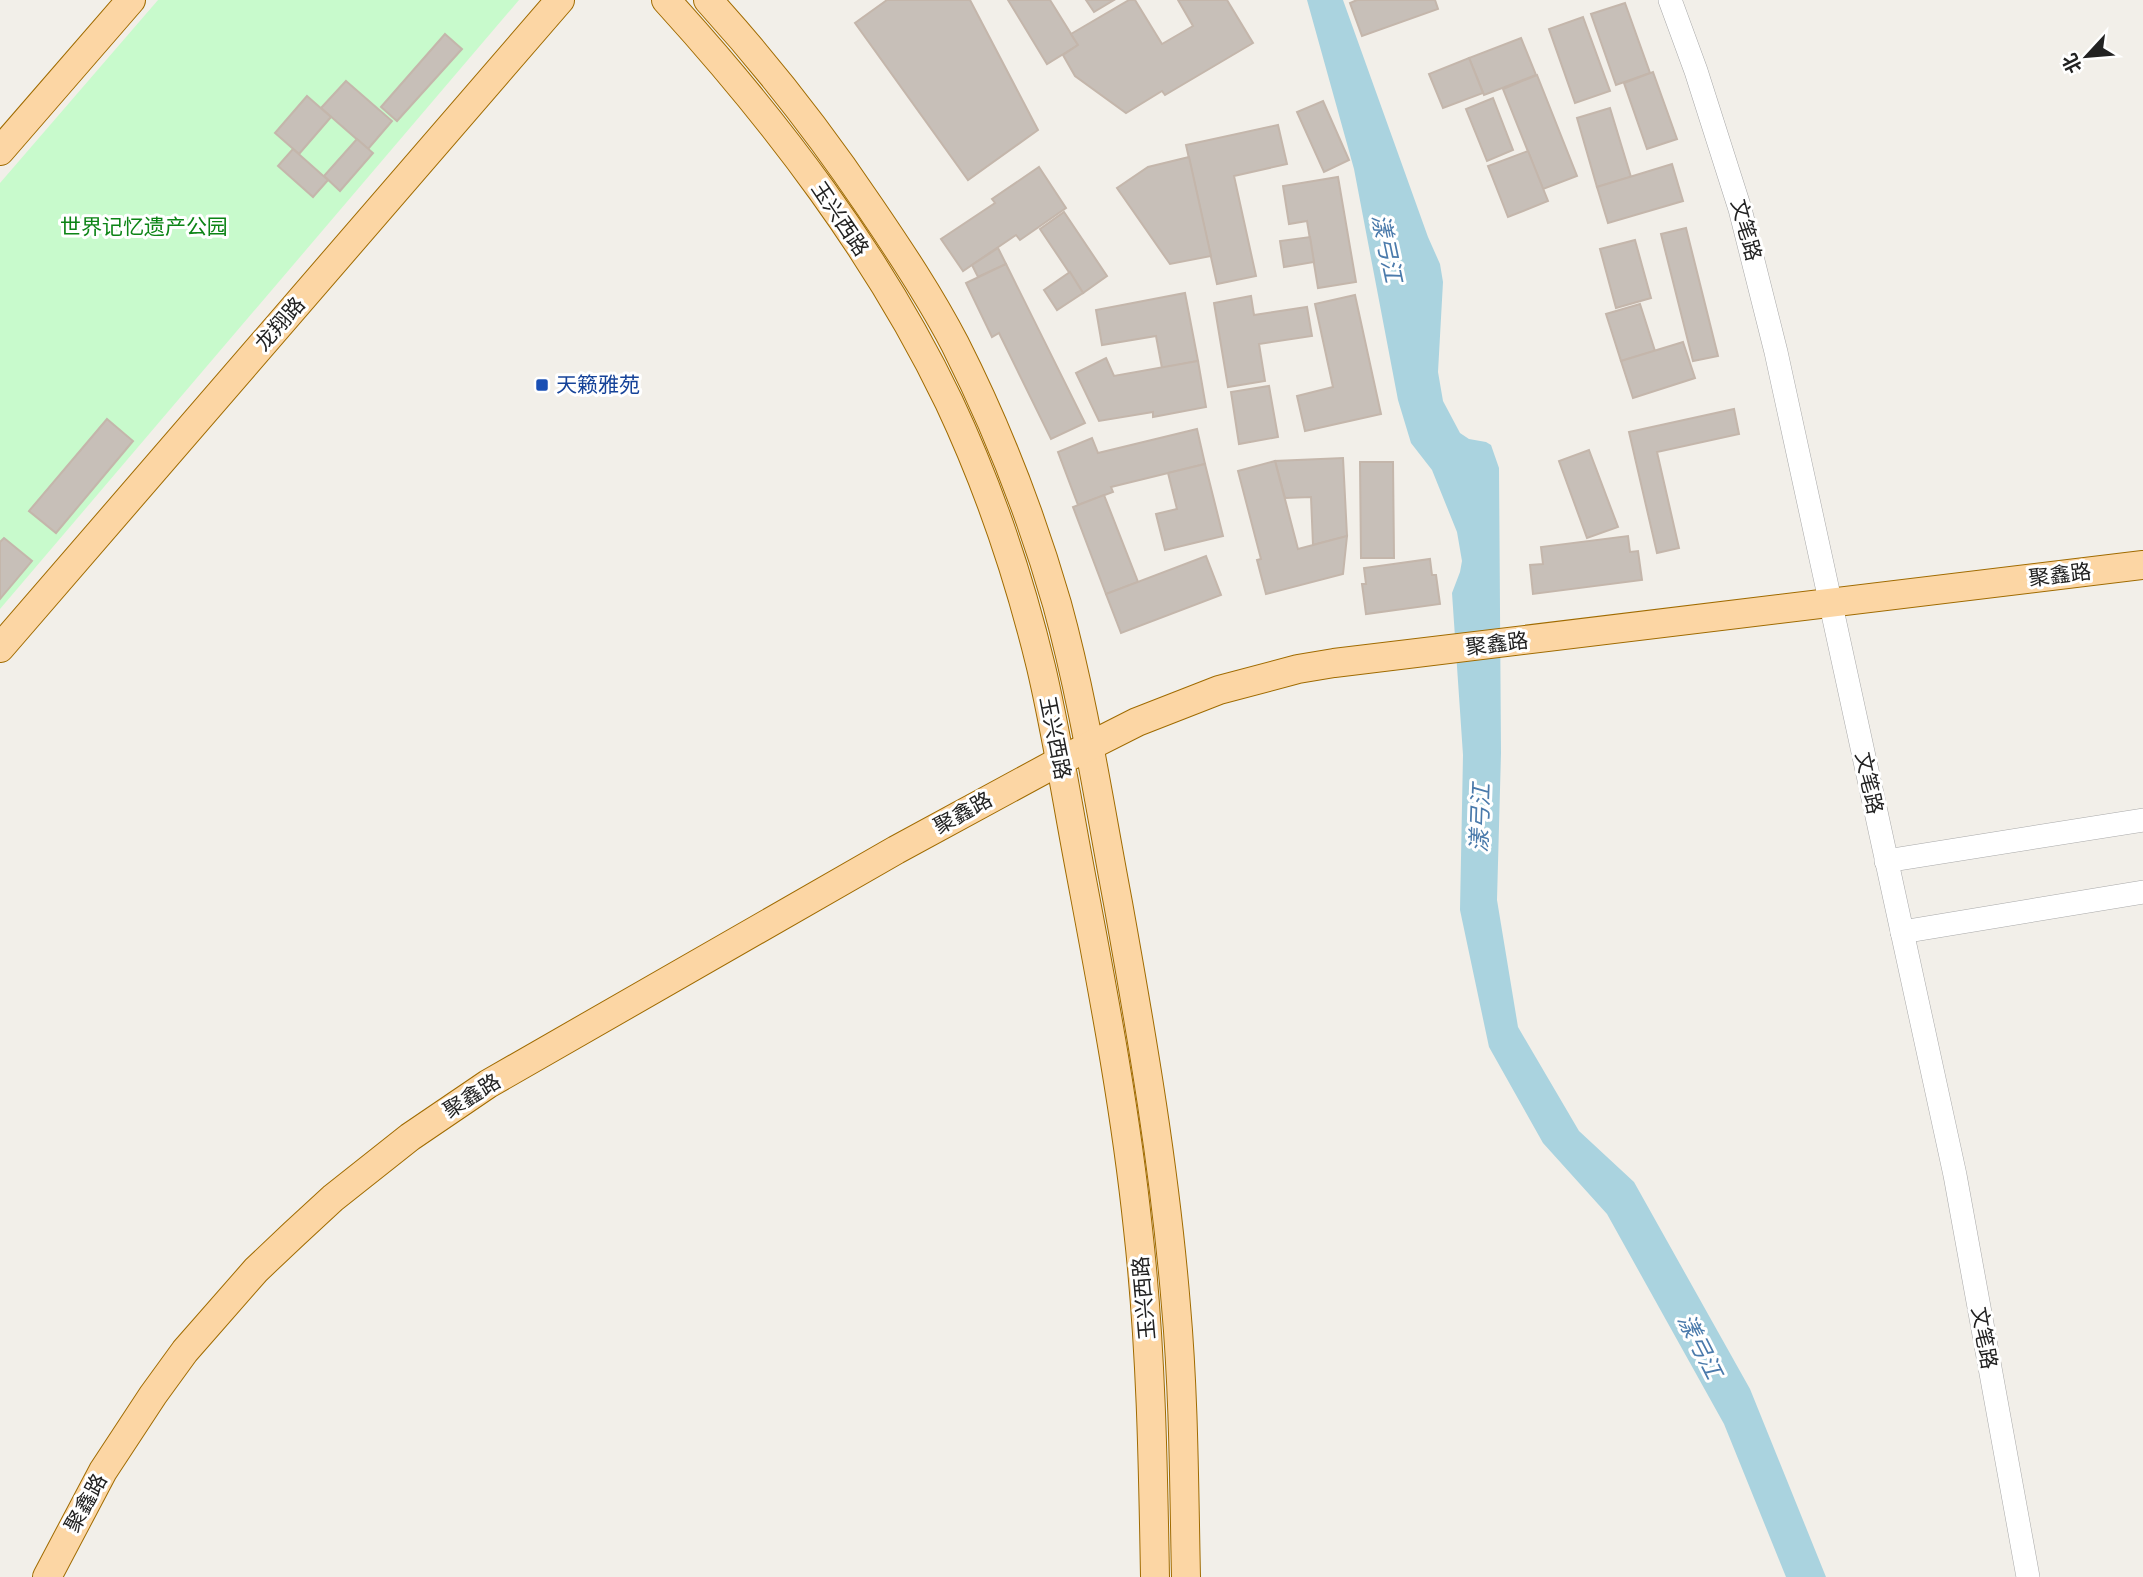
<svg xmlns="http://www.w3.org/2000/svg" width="2143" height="1577" font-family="'IBM Plex Sans','Noto Sans SC',sans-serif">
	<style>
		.park { fill: #c8facc }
		.water { fill: #aad3df }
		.building { fill: #c7bfb8; stroke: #c4b6ab; stroke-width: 2 }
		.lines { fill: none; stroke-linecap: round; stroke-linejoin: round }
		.minor-casing { stroke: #a9a9a9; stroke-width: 24 }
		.major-casing { stroke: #a06b00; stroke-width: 30 }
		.minor { stroke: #fff; stroke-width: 23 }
		.major { stroke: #fcd6a4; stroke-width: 28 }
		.transit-dot { fill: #1a4fb4; stroke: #fff; stroke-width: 2.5 }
		.labels { text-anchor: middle; stroke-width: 6; stroke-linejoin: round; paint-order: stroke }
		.street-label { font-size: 21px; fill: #222; stroke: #fff }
		.park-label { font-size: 21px; fill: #0c8416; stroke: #fff }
		.transit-label { font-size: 21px; fill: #164399; stroke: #fff; text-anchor: start }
		.water-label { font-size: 23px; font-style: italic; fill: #4a7aab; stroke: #fff }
	</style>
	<rect width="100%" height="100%" fill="#f2efe9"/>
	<!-- park -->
	<polygon class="park" points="158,0 519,0 0,609 0,183"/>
	<!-- water -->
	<polygon class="water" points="1307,0 1343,0 1428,237 1440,264 1443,282 1438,372 1443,401 1460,433 1469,439 1486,442 1491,445 1499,468 1501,753 1497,900 1518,1027 1579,1131 1634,1182 1750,1389 1826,1577 1786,1577 1724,1424 1607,1214 1543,1143 1489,1047 1460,910 1463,755 1452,593 1460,572 1462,561 1457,532 1432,470 1411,443 1398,400 1354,169"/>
	<!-- building -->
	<g class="building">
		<polygon points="887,0 970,0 1038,130 968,180 855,23"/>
		<polygon points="1008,0 1050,0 1078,45 1047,64"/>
		<polygon points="1086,0 1114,0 1094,12"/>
		<polygon points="1129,0 1135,0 1162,44 1193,26 1178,0 1227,0 1253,43 1165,95 1162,91 1126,113 1075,76 1063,55 1078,45 1071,34"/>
		<polygon points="1357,0 1435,0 1438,9 1362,36 1350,3"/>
		<polygon points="1625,3 1650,73 1616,85 1591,14"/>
		<polygon points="1583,17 1610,91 1575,103 1549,29"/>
		<polygon points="445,34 462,49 397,121 381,107"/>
		<polygon points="1521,38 1536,75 1484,95 1469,58"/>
		<polygon points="1469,58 1483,93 1443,108 1429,74"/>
		<polygon points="1653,72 1677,139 1647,149 1624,83"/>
		<polygon points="1537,75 1577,176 1543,189 1503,89"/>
		<polygon points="346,81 392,121 368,149 321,108"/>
		<polygon points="307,96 331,117 299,154 275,133"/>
		<polygon points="1493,98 1513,150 1487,161 1466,109"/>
		<polygon points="1323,101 1349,160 1324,172 1297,112"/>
		<polygon points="1610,108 1631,177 1597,187 1577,118"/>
		<polygon points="1278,125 1287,164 1234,176 1256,276 1217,284 1186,145"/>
		<polygon points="357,139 373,153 340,191 324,176"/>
		<polygon points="293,149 328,180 313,197 278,166"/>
		<polygon points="1528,151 1548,201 1508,217 1488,166"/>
		<polygon points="1189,157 1211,256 1170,264 1117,188 1148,167"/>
		<polygon points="1672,164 1683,201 1608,223 1597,187"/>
		<polygon points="1039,167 1066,208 1020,240 1016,235 963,271 941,239 995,203 992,199"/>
		<polygon points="1338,177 1356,282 1318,288 1307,221 1289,224 1283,186"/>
		<polygon points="1064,212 1107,276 1083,293 1040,229"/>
		<polygon points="1686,228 1718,356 1693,361 1661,234"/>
		<polygon points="1310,237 1314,262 1284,267 1280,241"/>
		<polygon points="1635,240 1651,298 1616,308 1600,249"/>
		<polygon points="998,248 1006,264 978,277 972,265"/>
		<polygon points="1006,264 1085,423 1051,439 999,333 992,337 966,283"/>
		<polygon points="1070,272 1083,293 1057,310 1044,290"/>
		<polygon points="1185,293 1198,361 1162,368 1156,336 1102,345 1096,310"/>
		<polygon points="1355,295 1381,414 1305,431 1297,396 1333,387 1315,304"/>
		<polygon points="1251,296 1254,315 1307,307 1312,336 1259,344 1265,381 1228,387 1214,303"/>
		<polygon points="1640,304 1655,351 1621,361 1606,314"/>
		<polygon points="1683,342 1695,378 1633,398 1621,361"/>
		<polygon points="1106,358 1114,376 1198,361 1206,407 1153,417 1153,412 1099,421 1076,373"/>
		<polygon points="1269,386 1278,437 1239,444 1231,392"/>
		<polygon points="1734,409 1739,434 1657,452 1679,548 1657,553 1629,432"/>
		<polygon points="107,419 133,441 56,533 29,511"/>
		<polygon points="1197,429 1205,464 1111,487 1113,492 1078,505 1058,452 1092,438 1098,453"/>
		<polygon points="1589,450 1618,527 1587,538 1559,461"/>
		<polygon points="1343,458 1347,536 1313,545 1311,497 1285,498 1275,461"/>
		<polygon points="1275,461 1298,549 1347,536 1343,574 1266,594 1257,560 1261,559 1238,471"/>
		<polygon points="1360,462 1393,462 1394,558 1361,558"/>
		<polygon points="1205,464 1223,536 1165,550 1156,514 1177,509 1168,473"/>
		<polygon points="1104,495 1138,582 1106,594 1073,507"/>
		<polygon points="1628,536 1630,552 1638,551 1642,580 1533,594 1530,565 1543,564 1541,547"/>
		<polygon points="4,538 32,561 0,599 0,542"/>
		<polygon points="1206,556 1221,595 1121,633 1106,594"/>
		<polygon points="1430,559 1432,575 1436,575 1440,604 1366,614 1362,584 1366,584 1364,568"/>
	</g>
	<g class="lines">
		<defs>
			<g id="minor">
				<polyline points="1670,0 1696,71 1740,209 1776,352 1955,1175 2028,1577"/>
				<polyline points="1886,861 2143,820"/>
				<polyline points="1902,932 2143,892"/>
			</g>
			<g id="major">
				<path d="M666 0C776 121 878 254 949 402 989 487 1019 576 1041 667 1056 731 1066 795 1078 859 1101 982 1125 1104 1138 1229 1151 1345 1153 1461 1155 1577"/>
				<path d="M708 0C767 65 821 134 870 207 900 251 930 296 955 344 997 427 1031 514 1057 604 1084 702 1099 803 1118 903 1142 1037 1165 1170 1176 1306 1184 1396 1184 1487 1186 1577"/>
				<polyline points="0,151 131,0"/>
				<polyline points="0,648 560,0"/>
				<polyline points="47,1577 103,1471 153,1395 185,1351 256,1270 294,1234 333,1198 410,1137 488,1084 896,850 1060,761 1137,722 1219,690 1298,669 1334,663 2143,565"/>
			</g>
		</defs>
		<!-- minor casing -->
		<use href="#minor" class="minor-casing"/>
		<!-- major casing -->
		<use href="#major" class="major-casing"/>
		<!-- minor -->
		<use href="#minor" class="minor"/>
		<!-- major -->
		<use href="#major" class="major"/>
	</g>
	<!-- markers -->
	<rect class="transit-dot" x="535" y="378" width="14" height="14" rx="3.5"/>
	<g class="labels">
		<!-- street labels -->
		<g class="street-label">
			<text transform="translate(840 219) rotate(56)" y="7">玉兴西路</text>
			<text transform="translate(1746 230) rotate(75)" y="7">文笔路</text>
			<text transform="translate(280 324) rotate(-49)" y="7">龙翔路</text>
			<text transform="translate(2060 575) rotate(-7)" y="7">聚鑫路</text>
			<text transform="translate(1497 644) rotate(-7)" y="7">聚鑫路</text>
			<text transform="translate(1055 738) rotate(79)" y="7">玉兴西路</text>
			<text transform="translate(1869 783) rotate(78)" y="7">文笔路</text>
			<text transform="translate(963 813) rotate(-29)" y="7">聚鑫路</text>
			<text transform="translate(472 1096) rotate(-32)" y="7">聚鑫路</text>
			<text transform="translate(1144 1298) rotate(-95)" y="7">玉兴西路</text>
			<text transform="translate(1984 1338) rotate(80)" y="7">文笔路</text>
			<text transform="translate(86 1503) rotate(-61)" y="7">聚鑫路</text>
		</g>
		<!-- park labels -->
		<g class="park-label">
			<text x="144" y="234">世界记忆遗产公园</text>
		</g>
		<!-- transit labels -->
		<g class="transit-label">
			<text x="556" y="392">天籁雅苑</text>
		</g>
		<!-- water labels -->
		<g class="water-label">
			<text transform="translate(1387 248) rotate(78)" y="8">漾弓江</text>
			<text transform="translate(1480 818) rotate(-88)" y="8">漾弓江</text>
			<text transform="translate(1700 1346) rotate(63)" y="8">漾弓江</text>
		</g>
	</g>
	<!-- north arrow -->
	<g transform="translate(2087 56) rotate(244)" stroke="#ffffff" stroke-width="5" paint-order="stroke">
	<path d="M0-5L12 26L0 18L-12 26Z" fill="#222222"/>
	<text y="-10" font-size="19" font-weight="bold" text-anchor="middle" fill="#222222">北</text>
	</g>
</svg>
